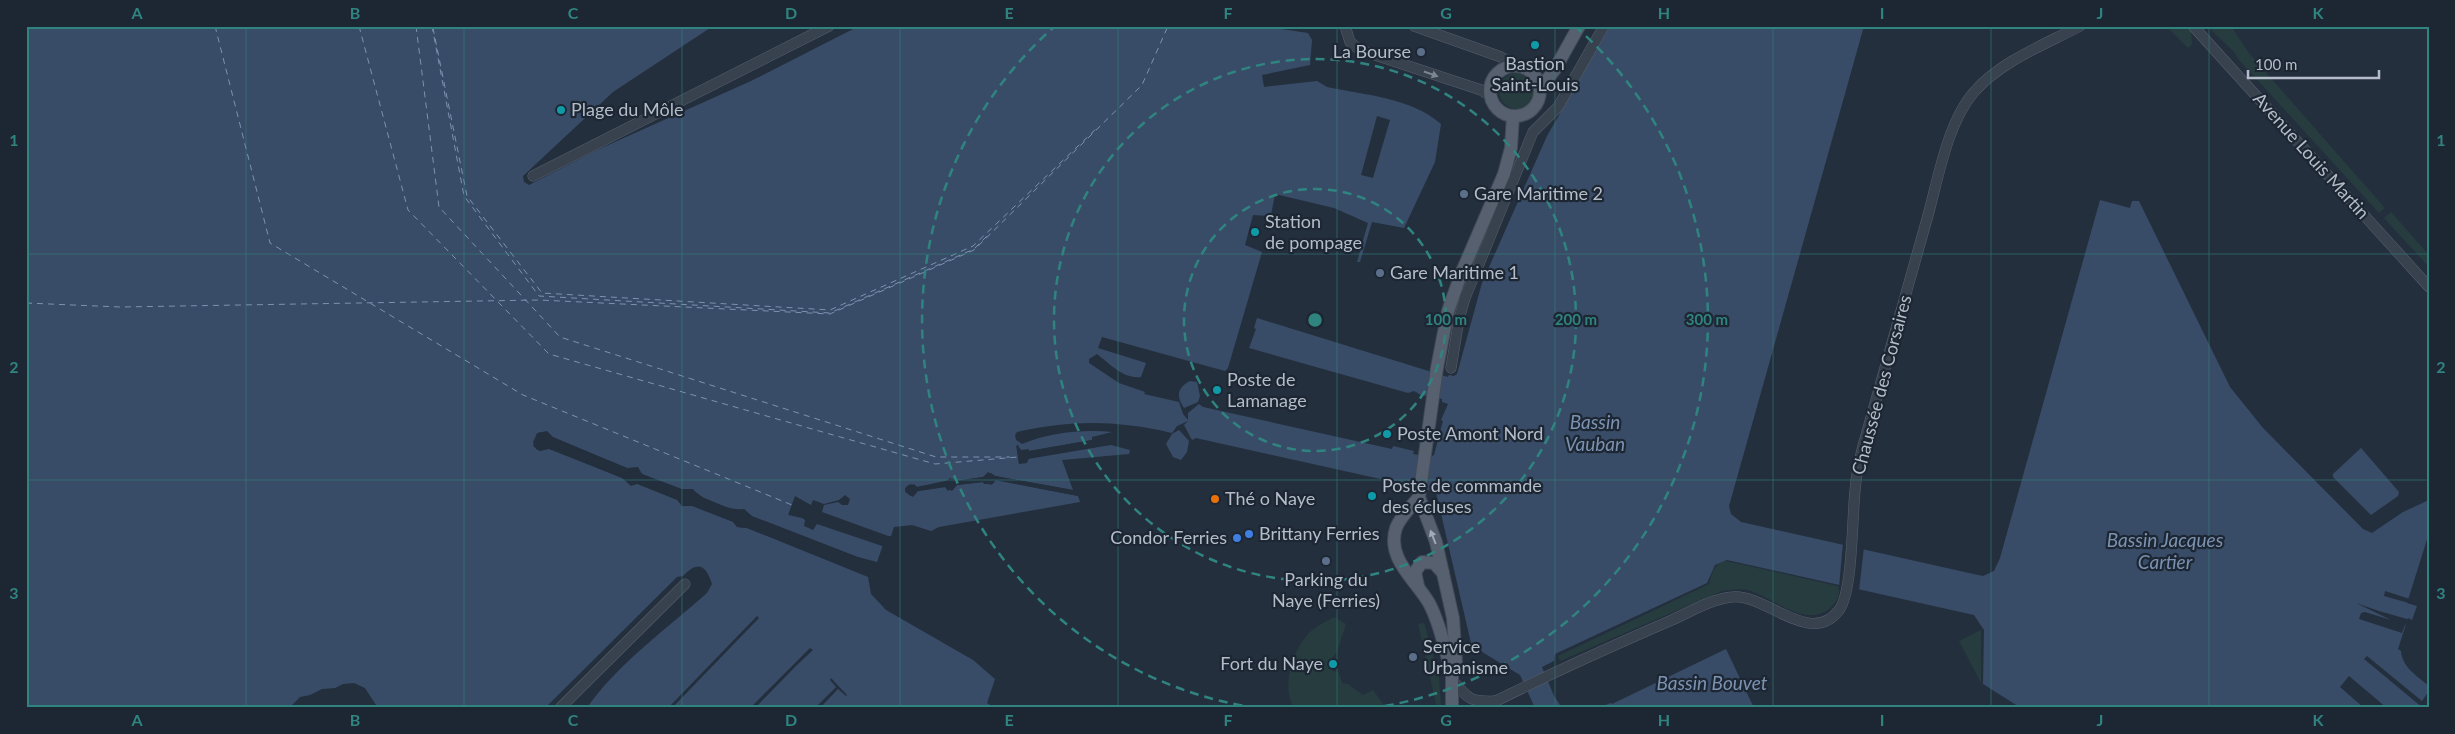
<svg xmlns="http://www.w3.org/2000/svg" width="2455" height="734" font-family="Lato,sans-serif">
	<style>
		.green { fill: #263c3f }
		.water { fill: #394c67 }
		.pier { fill: #242f3e }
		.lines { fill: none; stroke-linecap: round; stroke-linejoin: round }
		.ferry { stroke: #7c92b1; stroke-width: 1; stroke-dasharray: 6 5; stroke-linecap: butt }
		.minor-casing { stroke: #565f6c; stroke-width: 11 }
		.major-casing { stroke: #414a57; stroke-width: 14 }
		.minor { stroke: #38414e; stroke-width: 10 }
		.major { stroke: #56606e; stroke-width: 12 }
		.oneway { fill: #7c8592 }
		.oneway2 { fill: #a1aab7 }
		.grid { fill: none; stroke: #308480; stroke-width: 1; stroke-opacity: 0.55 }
		.ring { fill: none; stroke: #308480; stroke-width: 2.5; stroke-dasharray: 9 6 }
		.culture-dot { fill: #0f9aa8; stroke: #1d2633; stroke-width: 2 }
		.service-dot { fill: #5c6f8a; stroke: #1d2633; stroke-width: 2 }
		.food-dot { fill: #e8710a; stroke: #1d2633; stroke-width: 2 }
		.shop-dot { fill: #3f7fe0; stroke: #1d2633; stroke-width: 2 }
		.labels { text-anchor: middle; stroke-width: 4.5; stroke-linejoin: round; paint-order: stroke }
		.poi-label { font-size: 18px; fill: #b4bcc9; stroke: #1d2633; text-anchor: start }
		.street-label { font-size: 18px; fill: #b4bcc9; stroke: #1d2633 }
		.water-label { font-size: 19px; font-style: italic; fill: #7c92b1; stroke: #1d2633 }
		.centre { fill: #308480; stroke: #1d2633; stroke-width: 2.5 }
		.ring-label { font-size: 15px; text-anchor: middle; font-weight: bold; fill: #308480; stroke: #1d2633; stroke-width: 4.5; stroke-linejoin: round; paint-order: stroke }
		.neatline { fill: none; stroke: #308480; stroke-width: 2 }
		.grid-label { font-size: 16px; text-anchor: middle; font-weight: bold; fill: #308480 }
	</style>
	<rect width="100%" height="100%" fill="#242f3e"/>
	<!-- green -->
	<g class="green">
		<polygon points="2166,26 2187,26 2191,30 2192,45 2188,48"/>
		<polygon points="2207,26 2231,26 2249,53 2385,208 2379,213 2239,60 2234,52"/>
		<circle cx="1517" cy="91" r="18"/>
		<polygon points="2391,212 2429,255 2429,267 2384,218"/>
		<path d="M1726 561 1838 586C1840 592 1839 599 1833 605 1809 632 1773 597 1748 590 1739 588 1731 590 1722 591L1560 661 1558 656 1709 584C1712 573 1714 563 1726 561Z"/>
		<path d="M1334 617 1346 624 1337 652 1332 658 1333 671 1338 672 1343 684H1348L1363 695 1373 690 1386 708H1294C1281 687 1292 652 1308 634 1315 627 1325 622 1334 617Z"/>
		<polygon points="1424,623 1439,676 1441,708 1437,708 1418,624"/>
		<polygon points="1981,630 1981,683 1959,641"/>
	</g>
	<!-- water -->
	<g class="water">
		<path d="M26 26H713L613 92 523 176 524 182 529 185 597 150 751 81 859 26H1262L1308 33 1312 40 1310 65 1262 75 1264 87 1317 81 1327 87C1365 95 1412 98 1441 124L1435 162 1404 228 1372 222 1360 262H1357L1368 223 1334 208 1275 194 1271 215 1269 216 1253 215 1245 245 1262 252 1228 368 1225 371 1102 337 1098 348 1146 363 1141 377C1123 379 1110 364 1097 354L1089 359V363L1119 383 1145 392 1144 394 1179 402 1183 414 1188 420V413L1199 404 1203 407 1392 449 1393 446 1414 451 1413 454 1431 457 1434 455 1443 421 1441 420 1448 404 1442 402V399L1421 395 1414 391 1408 393 1249 348 1256 329 1254 328 1257 318 1448 377 1449 375 1454 376 1457 374 1482 283 1547 136 1610 26H1864L1729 506 1731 514 1741 522 1978 575 1983 576 1994 571 2000 558 2100 200 2130 208 2132 201H2139L2230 387 2263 428 2363 529 2372 533 2403 512 2429 500V533L2407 603 2417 606 2412 620 2408 618 2398 649 2401 651C2402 667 2417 676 2429 686V691L2422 701 2367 656 2364 659 2423 708H2387L2349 676 2340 687 2364 708H2021L1983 684 1984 630 1974 615 1727 560 1715 565 1707 583 1555 654 1554 661 1542 667 1554 696 1562 708H1535L1520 675 1474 647 1475 645 1471 643 1436 492 1406 485 1405 488 1385 484V480L1196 438 1192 440 1184 425 1188 421 1177 426 1172 433C1115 420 1072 420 1017 432L1015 435 1016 440 1022 444C1048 433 1083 429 1112 432L1092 437V440L1029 451 1021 450 1016 445 1019 464 1028 459 1111 445 1130 450 1129 454 1062 460 1073 490 995 476 991 473 983 477 956 481 954 479 917 487 914 484 905 488V490L910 496 918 491 945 487 948 491 957 485 983 482 984 484H993L995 480 1078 496 1080 502 939 527 931 531 912 525 894 527 891 536 881 539 883 545 877 562 858 557 752 516 744 509C729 511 702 500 693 489H682L642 474 638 467 627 468 553 437 547 431 537 433 533 446 540 451 549 449 622 478 631 486 637 484 677 500 682 506H692L733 522 737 527 747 528 868 577 871 594 886 610 973 660 995 679 987 703 995 708H587C614 667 670 626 707 593L712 584C706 565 698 560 683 576L677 577 545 708H378L365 688 354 683 343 684 335 688 322 689 310 695 300 697 289 708H26Z"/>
		<path d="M1190 381 1197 382 1200 396 1198 402 1184 408C1176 396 1177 388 1190 381Z"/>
		<polygon points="1179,430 1189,441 1187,452 1181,460 1173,457 1166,444 1172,434"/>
		<polygon points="2361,448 2399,492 2398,496 2371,515 2333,477 2333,474"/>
		<polygon points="1726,649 1754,708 1603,706 1611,703 1612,704"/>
	</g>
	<!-- pier -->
	<g class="pier">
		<polygon points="1377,116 1390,120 1373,178 1361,175"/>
		<polygon points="541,432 547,432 553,438 627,468 637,468 642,474 682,490 692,489 697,495 736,511 744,509 751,517 870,562 751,518 744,511 736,512 696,497 691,491 681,491 641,476 636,469 626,470 552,439 546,434 538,435 536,439 537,447 544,449 550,446 623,476 631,483 638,482 678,498 684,504 693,503 734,519 739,526 748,525 861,571 747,528 737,527 733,521 692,505 682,506 678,499 637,483 631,485 623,478 549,448 540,451 536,449 533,442 537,434"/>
		<polygon points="1092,440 1092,442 1030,454 1020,452 1021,461 1028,456 1093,445 1093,447 1029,458 1027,463 1019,464 1017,444 1021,450 1029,449 1029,451"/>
		<polygon points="988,472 995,476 1073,490 1078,496 996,480 991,485 983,482 957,485 952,491 945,487 918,491 913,497 905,492 906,487 910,484 917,487 944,483 950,478 956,481 983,477"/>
		<polygon points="845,495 850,499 848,505 842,505 838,502 824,505 822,512 891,537 884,540 885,547 817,524 813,530 804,526 805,520 802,518 788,515 795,496 811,505 813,500 824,504 839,500"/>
		<polygon points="1843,542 1864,547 1859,591 1839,587"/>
		<polygon points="2385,591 2410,599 2410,601 2419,606 2384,596"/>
		<polygon points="2356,603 2379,611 2414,621 2409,621 2408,625 2405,625 2402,633 2359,619 2361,613 2365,612 2391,620"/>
		<polygon points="757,616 759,618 700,679 672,708 668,708"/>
		<polygon points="810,648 813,650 796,666 755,708 750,708"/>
		<polygon points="831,678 847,695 846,696 838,689 820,708 815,708 836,687 830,680"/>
	</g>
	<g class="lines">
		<!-- ferry -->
		<g class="ferry">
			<polyline points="215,26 270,243 523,395 792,505"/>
			<polyline points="359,26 408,210 549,354 935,464 1018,457"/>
			<polyline points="416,26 439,207 560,337 936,457 1010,457"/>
			<polyline points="432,26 464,196 539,296 830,313 974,249 989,234"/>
			<polyline points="433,28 467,196 542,293 830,310 973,246 1098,127"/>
			<polyline points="26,303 120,307 539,300 830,314 974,250 1142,85 1168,26"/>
		</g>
		<defs>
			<g id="minor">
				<polyline points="1345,26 1350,42 1360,50 1481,90 1490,96"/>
				<polyline points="1414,26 1501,57 1518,66"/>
				<polyline points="2193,26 2429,287"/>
				<polyline points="533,176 829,26"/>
				<polyline points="1451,368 1459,319 1465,298 1533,132 1558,107 1604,26"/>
				<path d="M1452 680C1469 699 1469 702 1496 701"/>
				<polyline points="560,708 685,584"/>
				<path d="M1490 708 1496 701C1554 672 1612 646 1672 620 1690 612 1711 599 1732 597 1765 593 1811 648 1839 610 1853 592 1852 517 1855 491 1856 476 1859 461 1863 446 1884 371 1905 295 1927 219 1938 180 1947 123 1974 92 2001 61 2044 45 2080 26"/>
			</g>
			<g id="major">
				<circle cx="1515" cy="91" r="25"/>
				<polyline points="1540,89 1555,69 1579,26"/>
				<path d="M1419 497C1412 506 1400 517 1396 528 1386 559 1416 580 1429 603 1441 625 1444 649 1452 672"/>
				<polyline points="1418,586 1415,572 1422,562 1434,563 1443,573"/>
				<polyline points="1452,708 1452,672 1456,662 1453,618 1436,542 1419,497 1437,368 1448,311 1461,274 1504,174 1511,148 1513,116"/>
			</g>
		</defs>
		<!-- minor casing -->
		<use href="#minor" class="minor-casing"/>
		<!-- major casing -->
		<use href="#major" class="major-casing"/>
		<!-- minor -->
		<use href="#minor" class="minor"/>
		<!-- major -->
		<use href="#major" class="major"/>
	</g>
	<!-- one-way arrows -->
	<defs><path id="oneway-solid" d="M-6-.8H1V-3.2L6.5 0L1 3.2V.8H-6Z" transform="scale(1.25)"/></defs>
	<use class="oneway" href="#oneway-solid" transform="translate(1431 74) rotate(19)"/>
	<use class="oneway2" href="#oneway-solid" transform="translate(1433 537) rotate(-111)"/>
	<!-- grid -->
	<path class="grid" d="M246 26V708M464 26V708M682 26V708M900 26V708M1118 26V708M1337 26V708M1555 26V708M1773 26V708M1991 26V708M2209 26V708M26 254H2429M26 480H2429"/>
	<!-- distance rings -->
	<g class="ring">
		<circle cx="1315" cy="320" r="131"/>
		<circle cx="1315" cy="320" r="261"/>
		<path d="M1257 708A392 392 0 0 1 1055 26M1575 26A392 392 0 0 1 1373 708"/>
	</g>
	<!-- markers -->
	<g class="culture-dot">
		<circle cx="1535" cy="45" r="5"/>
		<circle cx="561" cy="110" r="5"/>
		<circle cx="1255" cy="232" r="5"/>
		<circle cx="1217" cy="390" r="5"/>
		<circle cx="1387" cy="434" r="5"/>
		<circle cx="1372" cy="496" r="5"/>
		<circle cx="1333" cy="664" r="5"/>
	</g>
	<g class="service-dot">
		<circle cx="1421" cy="52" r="5"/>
		<circle cx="1464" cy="194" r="5"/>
		<circle cx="1380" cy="273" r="5"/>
		<circle cx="1326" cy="561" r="5"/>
		<circle cx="1413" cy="657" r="5"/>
	</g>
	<circle class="food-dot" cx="1215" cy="499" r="5"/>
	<g class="shop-dot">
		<circle cx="1249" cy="534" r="5"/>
		<circle cx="1237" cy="538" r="5"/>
	</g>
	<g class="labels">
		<!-- poi labels -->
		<g class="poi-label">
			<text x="1411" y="58" text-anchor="end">La Bourse</text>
			<text x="1535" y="70" text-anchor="middle">Bastion<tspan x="1535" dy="21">Saint-Louis</tspan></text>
			<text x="571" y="116">Plage du Môle</text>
			<text x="1474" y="200">Gare Maritime 2</text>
			<text x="1265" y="228">Station<tspan x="1265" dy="21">de pompage</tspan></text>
			<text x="1390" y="279">Gare Maritime 1</text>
			<text x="1227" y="386">Poste de<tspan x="1227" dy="21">Lamanage</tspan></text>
			<text x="1397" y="440">Poste Amont Nord</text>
			<text x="1382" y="492">Poste de commande<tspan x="1382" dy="21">des écluses</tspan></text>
			<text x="1225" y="505">Thé o Naye</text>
			<text x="1259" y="540">Brittany Ferries</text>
			<text x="1227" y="544" text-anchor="end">Condor Ferries</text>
			<text x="1326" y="586" text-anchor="middle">Parking du<tspan x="1326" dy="21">Naye (Ferries)</tspan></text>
			<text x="1423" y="653">Service<tspan x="1423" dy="21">Urbanisme</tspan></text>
			<text x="1323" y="670" text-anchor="end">Fort du Naye</text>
		</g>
		<!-- street labels -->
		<g class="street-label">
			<text transform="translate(2311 156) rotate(48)" y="6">Avenue Louis Martin</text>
			<text transform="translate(1882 385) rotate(-75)" y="6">Chaussée des Corsaires</text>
		</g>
		<!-- water labels -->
		<g class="water-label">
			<text x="1595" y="429">Bassin<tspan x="1595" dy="22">Vauban</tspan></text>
			<text x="2165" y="547">Bassin Jacques<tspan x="2165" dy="22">Cartier</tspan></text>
			<text x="1712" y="690">Bassin Bouvet</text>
		</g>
	</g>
	<circle cx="1315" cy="320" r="8" class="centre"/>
	<g class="ring-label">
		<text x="1446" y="325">100 m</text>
		<text x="1576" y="325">200 m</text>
		<text x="1707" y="325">300 m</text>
	</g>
	<!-- border -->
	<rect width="2455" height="734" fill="none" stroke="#1d2633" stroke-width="55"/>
	<!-- scale -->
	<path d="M2248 70v8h131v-8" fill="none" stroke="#b4bcc9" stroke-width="2.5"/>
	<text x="2255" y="70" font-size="15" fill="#b4bcc9" stroke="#1d2633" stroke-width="4" paint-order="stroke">100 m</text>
	<rect x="28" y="28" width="2400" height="678" class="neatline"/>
	<g class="grid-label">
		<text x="137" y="19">A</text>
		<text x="355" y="19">B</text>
		<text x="573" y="19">C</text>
		<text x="791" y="19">D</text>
		<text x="1009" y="19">E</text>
		<text x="1228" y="19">F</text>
		<text x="1446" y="19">G</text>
		<text x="1664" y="19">H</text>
		<text x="1882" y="19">I</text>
		<text x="2100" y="19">J</text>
		<text x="2318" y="19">K</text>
		<text x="14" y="146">1</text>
		<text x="2441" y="146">1</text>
		<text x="14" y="373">2</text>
		<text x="2441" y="373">2</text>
		<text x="14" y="599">3</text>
		<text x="2441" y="599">3</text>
		<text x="137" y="726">A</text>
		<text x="355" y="726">B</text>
		<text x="573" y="726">C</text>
		<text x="791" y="726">D</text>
		<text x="1009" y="726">E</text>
		<text x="1228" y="726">F</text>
		<text x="1446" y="726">G</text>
		<text x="1664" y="726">H</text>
		<text x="1882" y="726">I</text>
		<text x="2100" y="726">J</text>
		<text x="2318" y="726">K</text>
	</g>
</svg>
